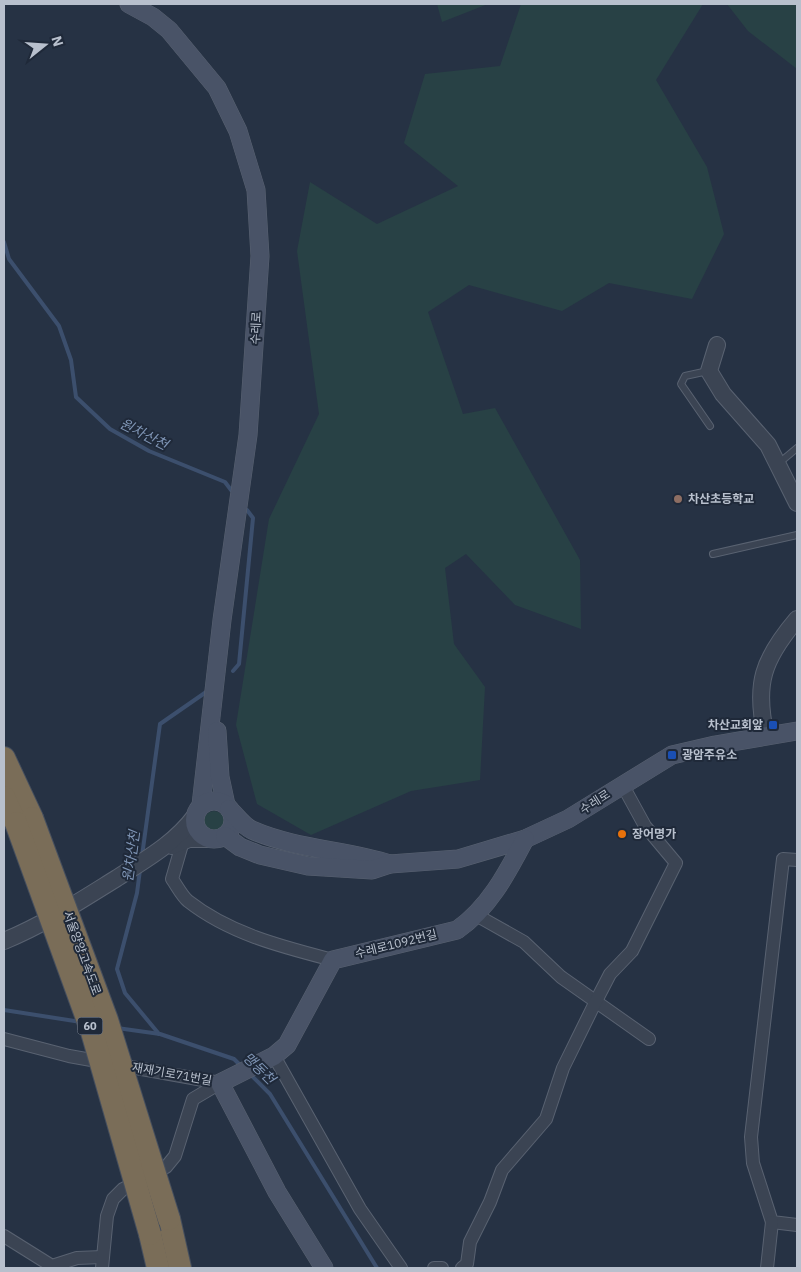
<svg xmlns="http://www.w3.org/2000/svg" width="801" height="1272" font-family="'IBM Plex Sans','Noto Sans KR',sans-serif">
	<style>
		.green { fill: #284145 }
		.lines { fill: none; stroke-linecap: round; stroke-linejoin: round }
		.stream { stroke: #3c4f6d; stroke-width: 4 }
		.service-casing { stroke: #596271; stroke-width: 8 }
		.minor-casing { stroke: #596271; stroke-width: 14 }
		.tertiary-casing { stroke: #596271; stroke-width: 18 }
		.secondary-casing { stroke: #596271; stroke-width: 19 }
		.motorway-casing { stroke: #464f5e; stroke-width: 24 }
		.service { stroke: #3b4453; stroke-width: 6 }
		.minor { stroke: #3b4453; stroke-width: 12 }
		.tertiary { stroke: #3b4453; stroke-width: 16 }
		.secondary { stroke: #495367; stroke-width: 18 }
		.motorway { stroke: #7a6d58; stroke-width: 22 }
		.motorway-bridge-casing { stroke: #464f5e; stroke-width: 24; stroke-linecap: butt }
		.motorway-bridge { stroke: #7a6d58; stroke-width: 22 }
		.education-dot { fill: #8d6e63; stroke: #1f2939; stroke-width: 2 }
		.transit-dot { fill: #1a4fb4; stroke: #1f2939; stroke-width: 2 }
		.food-dot { fill: #e8710a; stroke: #1f2939; stroke-width: 2 }
		.labels { text-anchor: middle; stroke-width: 4; stroke-linejoin: round; paint-order: stroke }
		.shield { fill: #1f2939; stroke: #8a93a1; stroke-width: 1 }
		.shield-label { font-size: 11px; font-weight: bold; fill: #b8c0cd }
		.street-label { font-size: 12px; fill: #b8c0cd; stroke: #1f2939 }
		.poi-label { font-size: 12px; font-weight: bold; fill: #b8c0cd; stroke: #1f2939; text-anchor: start }
		.water-label { font-size: 14px; font-style: italic; fill: #7f95b5; stroke: #1f2939 }
	</style>
	<rect width="100%" height="100%" fill="#263244"/>
	<!-- green -->
	<g class="green">
		<polygon points="437,4 488,4 442,22"/>
		<polygon points="521,4 703,4 656,80 707,167 724,234 692,299 609,283 562,311 469,285 428,312 463,414 495,408 580,560 581,629 515,605 466,554 445,568 454,644 485,687 480,780 411,791 311,835 257,804 236,725 269,519 319,414 297,251 310,182 377,224 458,186 404,143 425,74 500,66"/>
		<polygon points="727,4 797,4 797,69 748,31"/>
		<circle cx="214" cy="821" r="10"/>
	</g>
	<g class="lines">
		<!-- stream -->
		<g class="stream">
			<polyline points="4,242 9,259 59,326 71,360 76,397 110,429 149,451 225,482 231,490"/>
			<polyline points="233,671 239,664 253,518 247,510"/>
			<polyline points="142,856 160,724 209,690"/>
			<polyline points="140,870 137,893 117,969 125,993 159,1034"/>
			<polyline points="4,1010 81,1022"/>
			<polyline points="117,1028 160,1034 234,1059 242,1067"/>
			<polyline points="249,1073 270,1094 377,1268"/>
		</g>
		<defs>
			<g id="service">
				<polyline points="708,371 685,376 681,384 710,426"/>
				<polyline points="779,463 797,448"/>
				<polyline points="713,554 797,535"/>
			</g>
			<g id="minor">
				<path d="M183 841 172 879C177 886 182 896 188 901 230 934 283 947 333 960"/>
				<polyline points="797,860 783,859 751,1137 753,1163 772,1222 797,1225"/>
				<polyline points="476,915 524,942 561,977 649,1039"/>
				<polyline points="4,1039 69,1056 220,1083"/>
				<polyline points="274,1056 360,1209 401,1268"/>
				<polyline points="4,1236 52,1266 77,1258 102,1257"/>
				<polyline points="102,1268 107,1216 113,1199 123,1189 166,1167 175,1156 193,1099 220,1083"/>
				<polyline points="434,1268 442,1268"/>
				<polyline points="462,1268 467,1264 470,1242 490,1202 502,1170 546,1119 563,1068 595,1003 610,974 632,951 676,863 645,826 622,784"/>
				<polyline points="767,1268 772,1222"/>
			</g>
			<g id="tertiary">
				<polyline points="717,345 709,371 723,394 768,445 797,503"/>
				<path d="M766 736C754 684 763 659 797 619"/>
				<polyline points="172,846 189,839 207,839"/>
				<path d="M4 941C45 924 80 901 117 878 146 859 174 844 195 816"/>
			</g>
			<g id="secondary">
				<polyline points="129,4 153,17 169,30 217,88 238,131 256,190 260,256 248,435 222,620 201,805"/>
				<polyline points="217,731 220,777 226,805"/>
				<circle cx="214" cy="820" r="19"/>
				<path d="M229 809C236 815 243 826 252 830 295 849 346 850 390 864"/>
				<polyline points="225,836 240,847 260,855 308,866 372,870 390,864 458,859 525,839 568,819 672,755 715,745 797,731"/>
				<path d="M324 1268 277 1192 220 1083 274 1056 287 1045 333 960 457 930C489 908 507 873 525 839"/>
			</g>
			<g id="motorway">
				<polyline points="4,758 32,818"/>
				<polyline points="4,797 16,823"/>
				<polyline points="169,1219 180,1268"/>
				<polyline points="150,1234 158,1268"/>
			</g>
		</defs>
		<!-- service casing -->
		<use href="#service" class="service-casing"/>
		<!-- minor casing -->
		<use href="#minor" class="minor-casing"/>
		<!-- tertiary casing -->
		<use href="#tertiary" class="tertiary-casing"/>
		<!-- secondary casing -->
		<use href="#secondary" class="secondary-casing"/>
		<!-- motorway casing -->
		<use href="#motorway" class="motorway-casing"/>
		<!-- service -->
		<use href="#service" class="service"/>
		<!-- minor -->
		<use href="#minor" class="minor"/>
		<!-- tertiary -->
		<use href="#tertiary" class="tertiary"/>
		<!-- secondary -->
		<use href="#secondary" class="secondary"/>
		<!-- motorway -->
		<use href="#motorway" class="motorway"/>
		<defs>
			<g id="motorway-bridge">
				<polyline points="32,818 107,1020 169,1219"/>
				<polyline points="16,823 92,1032 150,1234"/>
			</g>
		</defs>
		<!-- motorway-bridge casing -->
		<use href="#motorway-bridge" class="motorway-bridge-casing"/>
		<!-- motorway-bridge -->
		<use href="#motorway-bridge" class="motorway-bridge"/>
	</g>
	<!-- markers -->
	<circle class="education-dot" cx="678" cy="499" r="5"/>
	<g class="transit-dot">
		<rect x="768" y="720" width="10" height="10" rx="2.5"/>
		<rect x="667" y="750" width="10" height="10" rx="2.5"/>
	</g>
	<circle class="food-dot" cx="622" cy="834" r="5"/>
	<g class="labels">
		<!-- shield labels -->
		<rect class="shield" x="77.5" y="1017.5" width="25" height="17" rx="4"/>
		<g class="shield-label">
			<text x="90" y="1030">60</text>
		</g>
		<!-- street labels -->
		<g class="street-label">
			<text transform="translate(256 328) rotate(-87)" y="4">수레로</text>
			<text transform="translate(595 802) rotate(-33)" y="4">수레로</text>
			<text transform="translate(396 944) rotate(-14)" y="4">수레로1092번길</text>
			<text transform="translate(82 953) rotate(70)" y="4">서울양양고속도로</text>
			<text transform="translate(172 1074) rotate(10)" y="4">재재기로71번길</text>
		</g>
		<!-- poi labels -->
		<g class="poi-label">
			<text x="688" y="503">차산초등학교</text>
			<text x="763" y="729" text-anchor="end">차산교회앞</text>
			<text x="682" y="759">광암주유소</text>
			<text x="632" y="838">장어명가</text>
		</g>
		<!-- water labels -->
		<g class="water-label">
			<text transform="translate(144 434) rotate(27)" y="5">원차산천</text>
			<text transform="translate(131 856) rotate(-82)" y="5">원차산천</text>
			<text transform="translate(259 1068) rotate(44)" y="5">맹동천</text>
		</g>
	</g>
	<!-- border -->
	<rect width="801" height="1272" fill="none" stroke="#b8c0cd" stroke-width="10"/>
	<!-- north arrow -->
	<g transform="translate(45 45) rotate(73)" stroke="#1f2939" stroke-width="4" paint-order="stroke">
	<path d="M0-4L9 19L0 12L-9 19Z" fill="#b8c0cd"/>
	<text y="-8" font-size="14" font-weight="bold" text-anchor="middle" fill="#b8c0cd">N</text>
	</g>
</svg>
